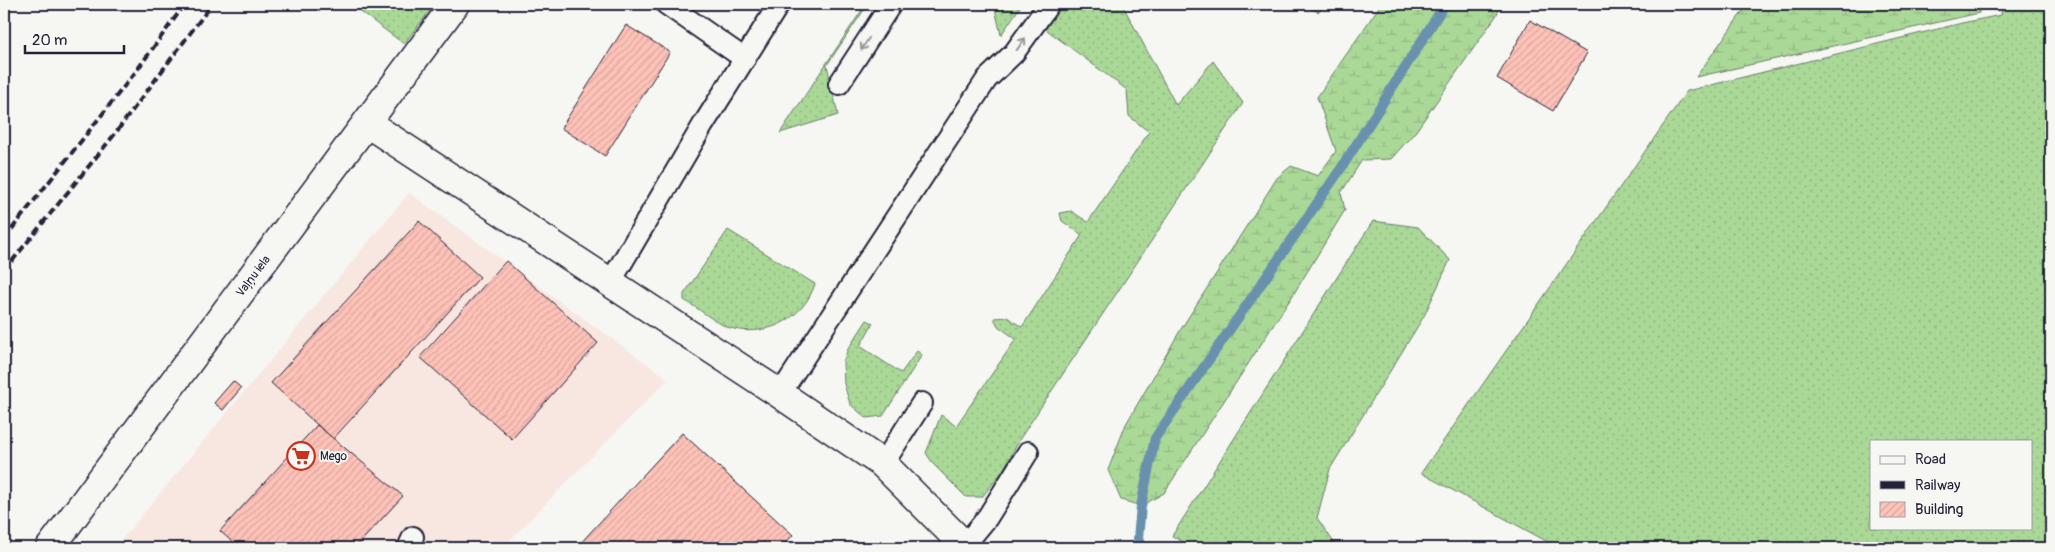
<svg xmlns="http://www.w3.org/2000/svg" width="2055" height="552" font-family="Pangolin,sans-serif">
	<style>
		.built { fill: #f8e6e1 }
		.grass { fill: url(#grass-dots); stroke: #667d69; fill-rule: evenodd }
		.wetland { fill: url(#wetland-marsh); stroke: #667d69 }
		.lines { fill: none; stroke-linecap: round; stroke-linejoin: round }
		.stream { stroke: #6991ae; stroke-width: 10 }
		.building { fill: url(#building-hatch); stroke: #22223b }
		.lane-casing { stroke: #22223b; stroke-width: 24 }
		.street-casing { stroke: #22223b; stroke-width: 31 }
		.lane { stroke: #f6f6f2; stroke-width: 20 }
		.street { stroke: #f6f6f2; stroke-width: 28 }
		.rail { stroke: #22223b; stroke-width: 4; stroke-dasharray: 8 4; stroke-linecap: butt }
		.oneway { stroke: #9797a0 }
		.labels { text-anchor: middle; stroke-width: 4; stroke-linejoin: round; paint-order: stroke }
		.street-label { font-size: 12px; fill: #22223b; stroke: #f6f6f2 }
		.poi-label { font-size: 12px; fill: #22223b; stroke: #f6f6f2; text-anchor: start }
	</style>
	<defs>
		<pattern id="grass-dots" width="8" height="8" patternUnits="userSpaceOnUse" patternTransform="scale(1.25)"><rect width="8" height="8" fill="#aad897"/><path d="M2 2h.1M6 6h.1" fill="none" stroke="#92b983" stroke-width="1.8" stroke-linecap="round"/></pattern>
		<pattern id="wetland-marsh" width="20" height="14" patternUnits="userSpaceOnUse" patternTransform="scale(1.25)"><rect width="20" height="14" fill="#aad897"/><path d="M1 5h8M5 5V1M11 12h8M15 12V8" fill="none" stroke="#92b983"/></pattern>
		<pattern id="building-hatch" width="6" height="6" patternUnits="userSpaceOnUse" patternTransform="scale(1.25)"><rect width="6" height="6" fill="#fec2b8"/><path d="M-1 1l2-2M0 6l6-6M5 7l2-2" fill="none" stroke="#d9a69f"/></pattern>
	</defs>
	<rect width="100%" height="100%" fill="#f6f6f2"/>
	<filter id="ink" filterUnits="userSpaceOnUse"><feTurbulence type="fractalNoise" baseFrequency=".02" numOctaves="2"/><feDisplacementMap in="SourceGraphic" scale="10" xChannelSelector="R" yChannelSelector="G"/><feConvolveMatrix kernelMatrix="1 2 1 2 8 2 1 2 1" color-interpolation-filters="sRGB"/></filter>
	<g filter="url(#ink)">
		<!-- built -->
		<polygon class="built" points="409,193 668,379 502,548 115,548"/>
		<!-- grass -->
		<g class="grass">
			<polygon points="350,4 435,4 404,44"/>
			<polygon points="866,4 868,4 827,65 838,115 780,133"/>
			<polygon points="994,4 1022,4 1001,35"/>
			<polygon points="1059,4 1122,4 1176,105 1213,61 1243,103 1021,437 1002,472 982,497 966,497 934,465 926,453 941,415 956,426 1016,339 998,326 994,318 1007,317 1022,327 1082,235 1062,221 1060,213 1071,211 1088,222 1149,132 1129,116 1127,90 1043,27"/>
			<path d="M2002 4H2051V548H1559L1421 473 1687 91 1962 23 2001 15ZM1871 441H2031V528H1871Z"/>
			<polygon points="1373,221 1418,227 1450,260 1424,316 1330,469 1317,518 1335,544 1342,548 1194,548 1172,536"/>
			<path d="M728 230 815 284C803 321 763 339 727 327 713 321 698 308 684 300V294Z"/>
			<polygon points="867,320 873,323 860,346 901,373 917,351 922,355 883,416 866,418 850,404 844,384 843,362 848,349"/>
		</g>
		<!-- wetland -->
		<g class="wetland">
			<polygon points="1306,4 1325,4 1319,12 1308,8"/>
			<polygon points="1381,4 1502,4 1496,16 1416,131 1391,159 1362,160 1341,193 1345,210 1293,295 1164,493 1141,506 1121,500 1108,470 1126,424 1181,329 1277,178 1291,166 1318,176 1336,151 1317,97"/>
			<polygon points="1748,4 1979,4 1979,13 1696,77"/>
		</g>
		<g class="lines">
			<!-- stream -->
			<polyline class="stream" points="1142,548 1138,539 1141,506 1155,438 1342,167 1445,4"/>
		</g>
		<!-- building -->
		<g class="building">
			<polygon points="1530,20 1587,53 1553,111 1497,78"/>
			<polygon points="626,25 670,52 605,156 561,128"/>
			<polygon points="419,221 480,277 333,439 271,383"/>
			<polygon points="506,261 598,343 512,439 420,357"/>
			<polygon points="233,381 241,388 223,410 214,403"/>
			<polygon points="317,425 403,496 355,548 239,548 220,531"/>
			<polygon points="682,433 793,535 781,548 576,548"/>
		</g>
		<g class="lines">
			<defs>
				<g id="lane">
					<polyline points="666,4 745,59"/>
					<polyline points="839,84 891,4"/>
					<polyline points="610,283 703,125 779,4"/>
					<polyline points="780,394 987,79 1014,53 1049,4"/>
					<polyline points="883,464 922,403"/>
					<polyline points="964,546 987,518 1028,452"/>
					<polyline points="408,548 413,537"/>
				</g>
				<g id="street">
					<polyline points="367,123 780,394 883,464 967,548"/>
					<polyline points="50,548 455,4"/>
				</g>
			</defs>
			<!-- lane casing -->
			<use href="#lane" class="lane-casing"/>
			<!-- street casing -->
			<use href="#street" class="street-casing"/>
			<!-- lane -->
			<use href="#lane" class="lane"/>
			<!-- street -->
			<use href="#street" class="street"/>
			<!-- rail -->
			<g class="rail">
				<polyline points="4,239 137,70 185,4"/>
				<polyline points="4,271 114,135 212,4"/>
			</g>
		</g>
		<!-- one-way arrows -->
		<defs><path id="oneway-shaft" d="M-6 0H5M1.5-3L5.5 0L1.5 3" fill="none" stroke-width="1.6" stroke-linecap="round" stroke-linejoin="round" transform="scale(1.25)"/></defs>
		<g class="oneway">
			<use href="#oneway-shaft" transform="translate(865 44) rotate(123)"/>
			<use href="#oneway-shaft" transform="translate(1021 44) rotate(-55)"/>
		</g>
	</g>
	<!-- icons -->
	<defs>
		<symbol id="supermarket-ring" viewBox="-11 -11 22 22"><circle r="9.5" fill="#f6f6f2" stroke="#c8321e" stroke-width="1.5"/><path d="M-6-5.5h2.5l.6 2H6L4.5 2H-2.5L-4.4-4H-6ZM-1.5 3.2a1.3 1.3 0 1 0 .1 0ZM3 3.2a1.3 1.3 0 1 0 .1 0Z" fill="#c8321e"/></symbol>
	</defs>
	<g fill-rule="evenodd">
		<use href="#supermarket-ring" x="285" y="440" width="32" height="32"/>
	</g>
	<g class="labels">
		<!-- street labels -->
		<g class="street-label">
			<text transform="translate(253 276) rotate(-53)" y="4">Vaļņu iela</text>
		</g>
		<!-- poi labels -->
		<g class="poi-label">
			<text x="320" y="460">Mego</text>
		</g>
	</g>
	<!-- margin -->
	<rect width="2055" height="552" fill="none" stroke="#f6f6f2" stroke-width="20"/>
	<rect x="10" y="10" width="2035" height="532" fill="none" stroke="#22223b" stroke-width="2" filter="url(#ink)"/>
	<!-- legend -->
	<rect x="1870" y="440" width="162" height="90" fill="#f6f6f2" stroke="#a1a1a9"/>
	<rect x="1880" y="456" width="25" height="8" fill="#f6f6f2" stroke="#a1a1a9"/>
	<text x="1915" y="464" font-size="15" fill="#22223b">Road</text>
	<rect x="1880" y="481" width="25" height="8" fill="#22223b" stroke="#a1a1a9"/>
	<text x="1915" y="490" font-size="15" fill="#22223b">Railway</text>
	<rect x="1880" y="502" width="25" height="15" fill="url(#building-hatch)" stroke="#a1a1a9"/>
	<text x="1915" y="514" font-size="15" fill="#22223b">Building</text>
	<!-- scale -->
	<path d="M25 45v8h99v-8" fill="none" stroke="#22223b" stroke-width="2.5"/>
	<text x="32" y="45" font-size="15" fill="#22223b" stroke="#f6f6f2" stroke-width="4" paint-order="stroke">20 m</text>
</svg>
